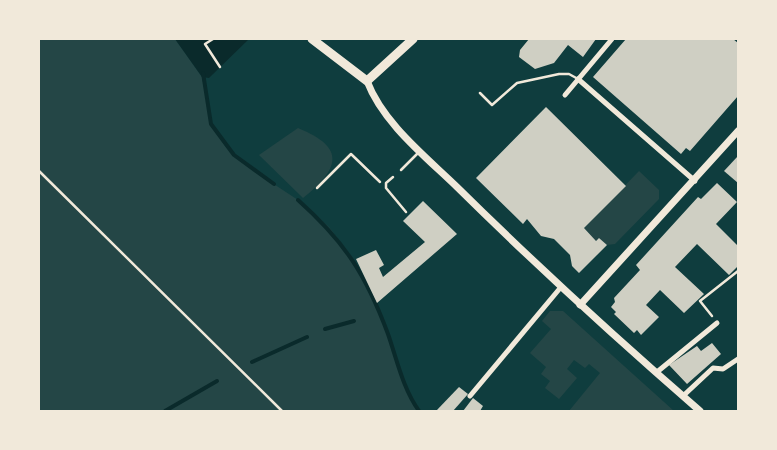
<svg xmlns="http://www.w3.org/2000/svg" width="777" height="450" font-family="'IBM Plex Serif',serif">
	<style>
		.green { fill: #244646 }
		.water { fill: #0a2a2b }
		.lines { fill: none; stroke-linecap: round; stroke-linejoin: round }
		.stream { stroke: #0a2a2b; stroke-width: 4 }
		.building { fill: #cfcfc3 }
		.path { stroke: #f1e9da; stroke-width: 2.5 }
		.service { stroke: #f1e9da; stroke-width: 2.5 }
		.minor { stroke: #f1e9da; stroke-width: 5 }
		.tertiary { stroke: #f1e9da; stroke-width: 7 }
		.primary { stroke: #f1e9da; stroke-width: 9 }
	</style>
	<rect width="100%" height="100%" fill="#0f3d3e"/>
	<!-- green -->
	<g class="green">
		<polygon points="39,39 175,39 202,77 211,124 225,146 260,175 298,200 329,227 352,257 383,322 411,399 419,411 39,411"/>
		<path d="M298 128C347 148 339 169 303 198L259 155Z"/>
		<polygon points="639,171 659,190 659,199 615,244 607,245 599,238 596,241 584,228"/>
		<polygon points="550,311 563,311 674,411 569,411 600,373 589,364 585,368 574,360 567,369 577,378 559,399 545,388 550,381 541,374 546,367 530,353 551,329 542,321"/>
	</g>
	<!-- water -->
	<polygon class="water" points="175,39 249,39 209,78 202,77"/>
	<g class="lines">
		<!-- stream -->
		<g class="stream">
			<polyline points="203,73 211,124 234,155 274,184"/>
			<path d="M298 200C345 242 366 275 388 334 397 360 403 389 419 411"/>
			<polyline points="325,329 354,321"/>
			<polyline points="252,362 307,337"/>
			<polyline points="165,411 217,381"/>
		</g>
	</g>
	<!-- building -->
	<g class="building">
		<polygon points="529,39 596,39 583,57 568,45 554,63 535,69 519,57 520,50"/>
		<polygon points="626,39 733,39 738,43 738,96 690,151 686,148 681,154 593,77"/>
		<polygon points="546,107 626,186 584,228 596,241 599,238 607,245 579,273 572,266 570,255 554,239 541,236 527,219 523,224 476,178"/>
		<polygon points="738,156 738,183 724,171"/>
		<polygon points="717,183 737,202 716,224 738,246 738,266 729,275 697,244 675,267 704,294 684,313 660,290 646,305 659,317 641,335 637,330 634,333 614,314 616,312 611,307 615,302 614,298 640,270 636,265 698,197 701,199"/>
		<polygon points="423,201 457,234 377,303 356,259 376,250 384,265 379,268 383,277 425,242 403,221"/>
		<polygon points="712,343 721,354 687,384 669,365 697,346 701,351"/>
		<polygon points="459,387 468,394 453,411 436,411"/>
		<polygon points="473,398 483,406 480,411 463,411"/>
	</g>
	<g class="lines">
		<!-- path -->
		<g class="path">
			<polyline points="213,39 205,44 220,67"/>
			<polyline points="39,171 282,411"/>
			<polyline points="317,188 351,154 380,182"/>
			<polyline points="712,316 700,301 738,271"/>
		</g>
		<!-- service -->
		<g class="service">
			<polyline points="480,93 492,105 517,83 559,74 569,74 578,79"/>
			<polyline points="401,170 419,152"/>
			<polyline points="393,177 386,183 386,188 406,212"/>
		</g>
		<!-- minor -->
		<g class="minor">
			<polyline points="578,79 695,181"/>
			<polyline points="565,95 612,39"/>
			<polyline points="657,372 717,323"/>
			<polyline points="470,396 561,287"/>
			<polyline points="683,396 713,368 723,369 738,359"/>
		</g>
		<!-- tertiary -->
		<g class="tertiary">
			<path d="M367 81C383 123 425 156 457 187 536 265 617 339 700 411"/>
			<polyline points="580,305 738,131"/>
		</g>
		<!-- primary -->
		<polyline class="primary" points="312,39 367,81 413,39"/>
	</g>
	<!-- border -->
	<rect width="777" height="450" fill="none" stroke="#f1e9da" stroke-width="80"/>
</svg>
